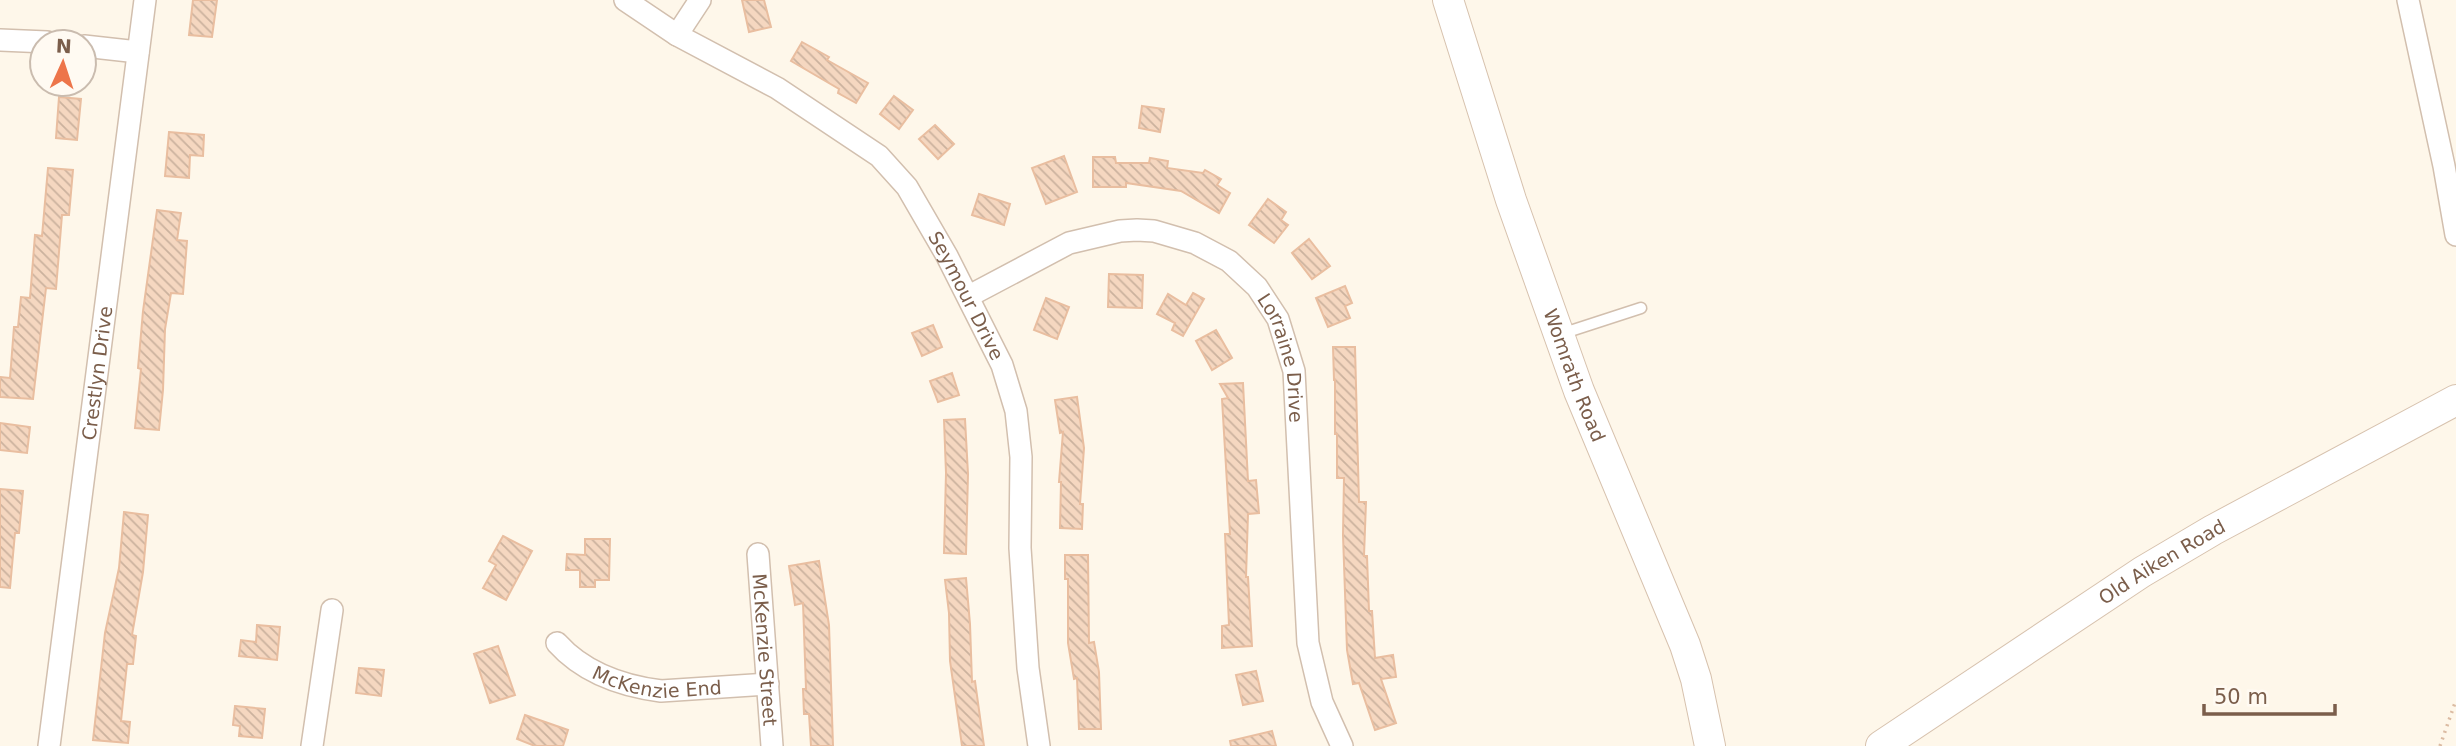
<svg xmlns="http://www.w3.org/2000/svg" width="2456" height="746" font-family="'DejaVu Sans',sans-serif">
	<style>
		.building { fill: url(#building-back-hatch); stroke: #e9bea0; stroke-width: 2 }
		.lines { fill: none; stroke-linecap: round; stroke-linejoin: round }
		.lane-casing { stroke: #d2bfae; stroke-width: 13 }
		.street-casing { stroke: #d2bfae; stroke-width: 24 }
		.secondary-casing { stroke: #d7c2ae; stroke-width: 32 }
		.path { stroke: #dbbba2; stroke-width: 3.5; stroke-dasharray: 2 5; stroke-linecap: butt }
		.lane { stroke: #fff; stroke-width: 10 }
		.street { stroke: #fff; stroke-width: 21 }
		.secondary { stroke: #fff; stroke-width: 30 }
		.labels { text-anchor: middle; stroke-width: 5; stroke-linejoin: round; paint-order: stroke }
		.street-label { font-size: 19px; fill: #7b5e4b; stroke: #fffaf2 }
	</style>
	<defs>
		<pattern id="building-back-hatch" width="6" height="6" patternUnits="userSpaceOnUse" patternTransform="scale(1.75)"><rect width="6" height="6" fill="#f5d7c0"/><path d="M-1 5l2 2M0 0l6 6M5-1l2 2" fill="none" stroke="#cbb29e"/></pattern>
	</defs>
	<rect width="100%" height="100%" fill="#fef7ea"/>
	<!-- building -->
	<g class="building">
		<polygon points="193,0 217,0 212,37 189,35"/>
		<polygon points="742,0 764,0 771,27 749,32"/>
		<polygon points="802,42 829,57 827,60 868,83 856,103 838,93 839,89 791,61"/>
		<polygon points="894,96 913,110 899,129 880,114"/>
		<polygon points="59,97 81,99 77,140 56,138"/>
		<polygon points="1142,106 1164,109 1160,132 1139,128"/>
		<polygon points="935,125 954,144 938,159 919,139"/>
		<polygon points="169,132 204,135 203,156 190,155 189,178 165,176"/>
		<polygon points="1064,156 1077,192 1046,204 1032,168"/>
		<polygon points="1093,157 1115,157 1116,163 1149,163 1150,158 1168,161 1167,168 1203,173 1205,170 1221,179 1217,185 1230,193 1219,213 1181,191 1126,183 1126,187 1093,187"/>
		<polygon points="48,168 73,170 69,215 62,215 56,289 46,288 33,399 0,397 0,377 10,378 14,327 18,327 21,297 30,298 35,235 42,236"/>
		<polygon points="979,194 1010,204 1004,225 972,215"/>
		<polygon points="1268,199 1286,212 1281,220 1288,225 1274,243 1249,225"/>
		<polygon points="157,210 181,213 177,240 187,241 183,294 171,293 165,329 163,390 159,430 135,428 141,369 138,368 143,311"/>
		<polygon points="1309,239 1330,266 1312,279 1292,253"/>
		<polygon points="1109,274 1143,275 1142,308 1108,307"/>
		<polygon points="1345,286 1352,303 1345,306 1350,318 1328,327 1316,298"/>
		<polygon points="1193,293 1204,299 1183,336 1172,330 1175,323 1157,314 1168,294 1186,305"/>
		<polygon points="1046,298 1069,307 1057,339 1034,330"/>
		<polygon points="933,325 942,347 922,356 912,333"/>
		<polygon points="1216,330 1232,358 1212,370 1196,341"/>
		<polygon points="1333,347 1355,347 1359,502 1366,502 1364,556 1367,556 1369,611 1372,611 1375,658 1393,655 1396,677 1381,679 1396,723 1375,730 1359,683 1353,684 1347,650 1343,535 1344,478 1337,478 1337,434 1335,434 1335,380 1334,380"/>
		<polygon points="952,373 959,395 938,402 930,381"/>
		<polygon points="1243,383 1248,481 1256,480 1259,513 1248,514 1246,577 1248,577 1252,646 1222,648 1222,626 1229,625 1225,534 1230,534 1222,399 1228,398 1220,384"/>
		<polygon points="1077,397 1084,448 1080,504 1083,504 1082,529 1060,528 1061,482 1059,482 1063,432 1060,433 1055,400"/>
		<polygon points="965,419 968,474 966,554 944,553 946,473 944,420"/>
		<polygon points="0,423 30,427 27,453 0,450"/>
		<polygon points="0,489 23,491 19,533 15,533 10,588 0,587"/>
		<polygon points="124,512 148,515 143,572 132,635 136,636 133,664 127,664 121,721 130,722 128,743 93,740 105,633 119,568"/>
		<polygon points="503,536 532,551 506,600 483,588 496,565 489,561"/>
		<polygon points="585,539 610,539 609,580 595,580 595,587 580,587 580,570 566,570 567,554 585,555"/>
		<polygon points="1065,555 1088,555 1089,643 1094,642 1099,672 1101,729 1079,729 1077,678 1074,679 1068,643 1068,579 1065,579"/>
		<polygon points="819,561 829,625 833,746 811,746 809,714 804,714 803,689 806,689 803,603 795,605 789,566"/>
		<polygon points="966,578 970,624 972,682 975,681 984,746 962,746 950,661 949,613 945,580"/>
		<polygon points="257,625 280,627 277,660 239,656 241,640 256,642"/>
		<polygon points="498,646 515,695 490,703 474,654"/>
		<polygon points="359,668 384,670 381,696 356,693"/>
		<polygon points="1256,671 1263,701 1243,705 1236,675"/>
		<polygon points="235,706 265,709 262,738 239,736 240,726 233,725"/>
		<polygon points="525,715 568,730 563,746 535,746 517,739"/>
		<polygon points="1272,731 1276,746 1231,746 1230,741"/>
	</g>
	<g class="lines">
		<defs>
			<polyline id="lane" points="1561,334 1641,308"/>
			<g id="street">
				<path id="s1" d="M625 0 677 35 777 88 879 156 907 187 947 256 1002 365 1016 411 1021 457 1020 548 1028 668 1039 746"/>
				<polyline points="2408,0 2444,166 2456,235"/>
				<polyline points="677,35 700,0"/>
				<polyline points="0,40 47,42"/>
				<polyline points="84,46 138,52"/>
				<path id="s2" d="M969 296 1069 243 1120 231 1137 230 1154 231 1195 243 1229 261 1257 287 1278 319 1294 371 1308 643 1322 702 1342 746"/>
				<path id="s3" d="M758 554 772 746"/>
				<path id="s4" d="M557 643C583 672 622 686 661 691L768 684"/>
				<path id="s5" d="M49 746 145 0"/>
				<polyline points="312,746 332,610"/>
			</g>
			<g id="secondary">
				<path id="s6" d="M1448 0 1511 200 1579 391 1685 645 1696 679 1710 746"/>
				<path id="s7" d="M1881 746 2142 572 2213 530 2456 400"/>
			</g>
		</defs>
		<!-- lane casing -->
		<use href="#lane" class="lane-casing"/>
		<!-- street casing -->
		<use href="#street" class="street-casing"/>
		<!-- secondary casing -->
		<use href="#secondary" class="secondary-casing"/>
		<!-- path -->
		<polyline class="path" points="2440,746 2456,700"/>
		<!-- lane -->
		<use href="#lane" class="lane"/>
		<!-- street -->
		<use href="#street" class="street"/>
		<!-- secondary -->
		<use href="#secondary" class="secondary"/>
	</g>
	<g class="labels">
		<!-- street labels -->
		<g class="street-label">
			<text dy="7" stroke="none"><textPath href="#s1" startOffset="464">Seymour Drive</textPath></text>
			<text dy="7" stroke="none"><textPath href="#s2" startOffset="396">Lorraine Drive</textPath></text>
			<text dy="7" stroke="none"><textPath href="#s5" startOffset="376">Crestlyn Drive</textPath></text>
			<text dy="7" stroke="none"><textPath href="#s6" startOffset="396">Womrath Road</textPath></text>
			<text dy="7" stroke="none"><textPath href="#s7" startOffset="336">Old Aiken Road</textPath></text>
			<text dy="7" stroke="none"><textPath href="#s3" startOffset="96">McKenzie Street</textPath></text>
			<text dy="7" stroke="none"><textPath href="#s4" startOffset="112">McKenzie End</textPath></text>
		</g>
	</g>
	<!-- north arrow -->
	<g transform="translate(63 63) rotate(3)"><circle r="33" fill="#fffaf2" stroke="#cabcaf" stroke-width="2"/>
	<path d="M0-5L12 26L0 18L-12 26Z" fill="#ed754a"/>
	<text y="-10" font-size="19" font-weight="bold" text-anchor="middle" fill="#7b5e4b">N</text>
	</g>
	<!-- scale -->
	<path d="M2204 704v10h131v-10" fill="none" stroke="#7b5e4b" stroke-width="3.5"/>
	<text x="2214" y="704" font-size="21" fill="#7b5e4b" stroke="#fffaf2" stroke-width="5" paint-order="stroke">50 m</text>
</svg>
